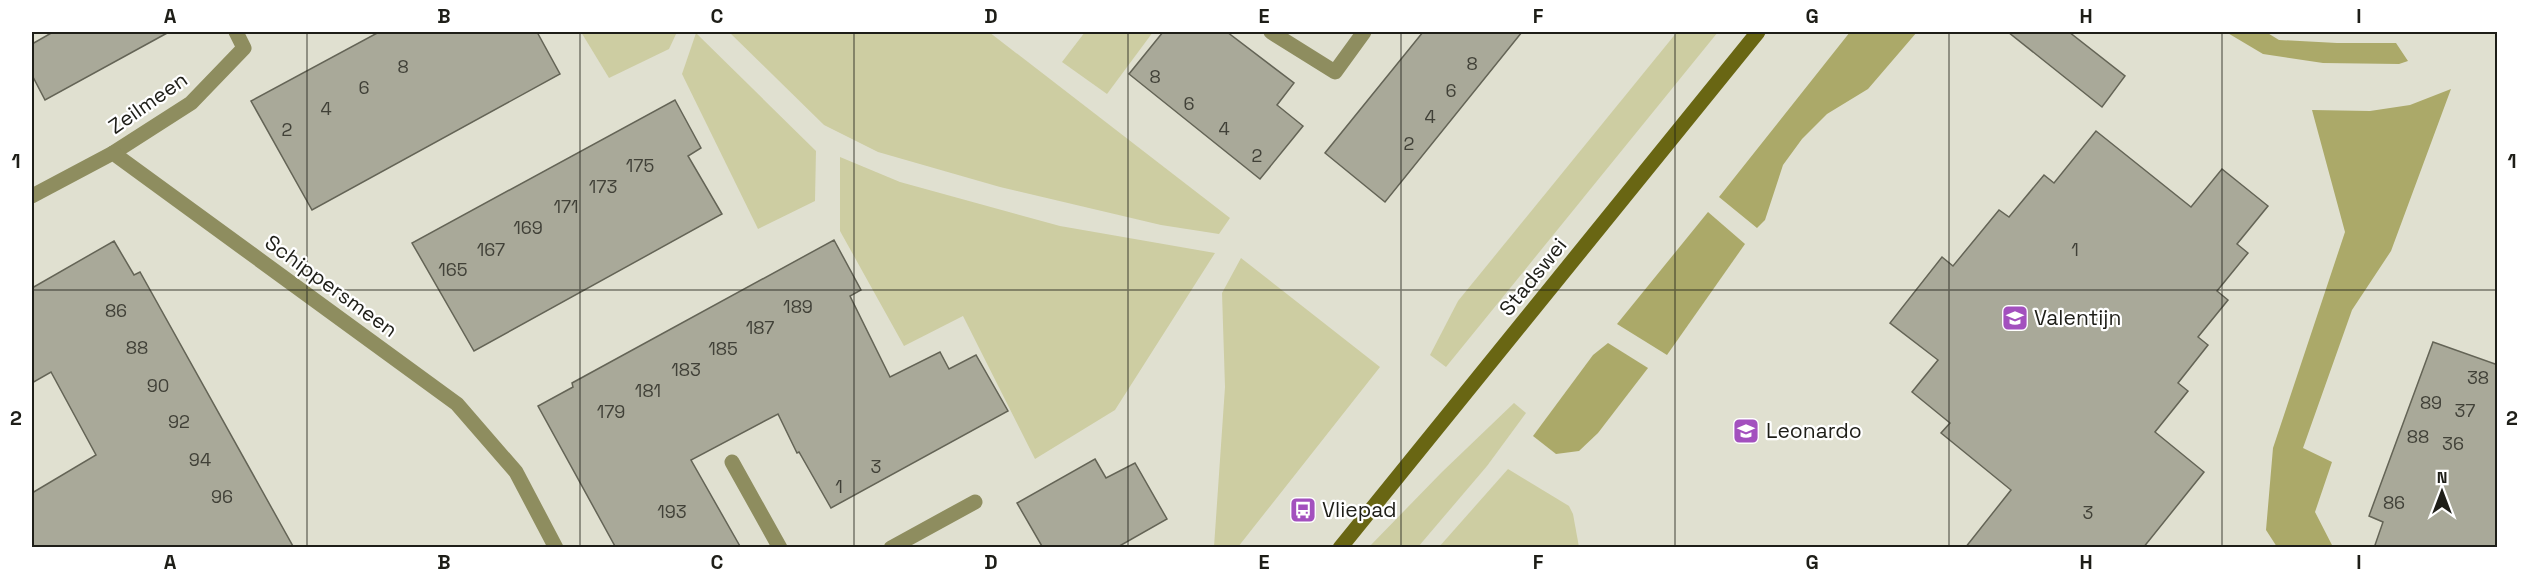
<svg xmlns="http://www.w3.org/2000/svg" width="2529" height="579" font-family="'Space Grotesk',sans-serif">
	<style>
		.green { fill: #cdcda2 }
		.forest { fill: #aba969 }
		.building { fill: #a9a999; stroke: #646456; stroke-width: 1.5 }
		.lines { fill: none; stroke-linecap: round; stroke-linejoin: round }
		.street { stroke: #8e8d5f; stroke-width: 15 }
		.secondary { stroke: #696613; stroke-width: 15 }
		.grid { fill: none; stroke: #1e1e18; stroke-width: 1.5; stroke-opacity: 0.55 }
		.labels { text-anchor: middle; stroke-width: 4.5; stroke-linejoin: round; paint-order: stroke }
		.number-label { font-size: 18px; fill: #414138 }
		.street-label { font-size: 21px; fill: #1e1e18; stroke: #fff }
		.poi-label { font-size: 21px; fill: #1e1e18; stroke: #fff; text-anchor: start }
		.neatline { fill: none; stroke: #1e1e18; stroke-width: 2 }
		.grid-label { font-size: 20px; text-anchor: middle; font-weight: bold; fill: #1e1e18 }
	</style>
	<rect width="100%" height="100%" fill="#e0e0d0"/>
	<!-- green -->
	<g class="green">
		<polygon points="581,32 677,32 669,49 609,78"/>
		<polygon points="729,32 989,32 1230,218 1219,234 1161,225 1000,187 878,152 824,125"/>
		<polygon points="1085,32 1153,32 1107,94 1062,62"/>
		<polygon points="1677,32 1718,32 1446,367 1430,355 1458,301"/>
		<polygon points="696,33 816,151 815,201 758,229 682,74"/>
		<polygon points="840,157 900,182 1060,226 1215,253 1115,410 1035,459 963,316 904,346 840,231"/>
		<polygon points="1241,258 1380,367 1238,547 1214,547 1225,387 1222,293"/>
		<polygon points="1514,403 1526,413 1487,466 1418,547 1369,547 1442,472"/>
		<polygon points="1508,469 1569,506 1573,514 1579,547 1439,547"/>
	</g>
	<!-- forest -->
	<g class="forest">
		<polygon points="1850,32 1917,32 1868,89 1827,114 1802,139 1783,165 1765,220 1757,228 1719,197"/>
		<polygon points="2226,32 2266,32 2279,40 2337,43 2396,43 2408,61 2399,64 2323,63 2263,54"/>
		<polygon points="2451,89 2391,251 2352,310 2303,448 2332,462 2315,512 2333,547 2277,547 2266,530 2273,448 2345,232 2312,110 2370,111 2410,105"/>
		<polygon points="1708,212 1745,244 1667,355 1617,324"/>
		<polygon points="1608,343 1648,368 1598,433 1579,451 1556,454 1533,436 1593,355"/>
	</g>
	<!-- building -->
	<g class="building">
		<polygon points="53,32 169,32 45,100 32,75 32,44"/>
		<polygon points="379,32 537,32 560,74 312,210 251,101"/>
		<polygon points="1163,32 1227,32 1294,83 1277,105 1303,126 1260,179 1129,74"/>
		<polygon points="1423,32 1522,32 1385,202 1325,153"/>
		<polygon points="2008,32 2069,32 2125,76 2102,107"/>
		<polygon points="675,100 701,148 688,156 722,214 474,351 412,243"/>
		<polygon points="2096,131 2191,207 2222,169 2268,206 2237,244 2248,253 2217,291 2228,300 2198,337 2208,345 2178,383 2188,391 2155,432 2204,472 2143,548 1965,548 2011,490 1941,433 1950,423 1912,392 1938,360 1890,323 1942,257 1953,266 1999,210 2009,217 2044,175 2054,183"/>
		<polygon points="834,240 861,290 850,296 890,377 940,352 949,369 976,355 1008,411 831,508 799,452 797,453 778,414 691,460 741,548 616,548 538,406 573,387 572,383"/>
		<polygon points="114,241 134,275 140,272 294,548 32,548 32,493 96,455 51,372 32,383 32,288"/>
		<polygon points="2433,342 2498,365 2498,548 2374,548 2383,522 2369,516"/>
		<polygon points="1095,459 1106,478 1135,463 1167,519 1116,548 1043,548 1017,503"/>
	</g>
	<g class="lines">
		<!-- street -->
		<g class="street">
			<polyline points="1271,32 1335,72 1364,32"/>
			<polyline points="113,153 191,103 244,48 236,32"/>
			<polyline points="32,196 113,153 457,404 516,472 556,548"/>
			<polyline points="732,462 780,548"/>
			<polyline points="891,548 975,502"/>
		</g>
		<!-- secondary -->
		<polyline class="secondary" points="1340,548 1758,32"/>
	</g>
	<!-- grid -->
	<path class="grid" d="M307 32V548M580 32V548M854 32V548M1128 32V548M1401 32V548M1675 32V548M1949 32V548M2222 32V548M32 290H2498"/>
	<!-- icons -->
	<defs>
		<symbol id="school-square" viewBox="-11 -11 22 22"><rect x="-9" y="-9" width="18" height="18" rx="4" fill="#a350be" stroke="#fff"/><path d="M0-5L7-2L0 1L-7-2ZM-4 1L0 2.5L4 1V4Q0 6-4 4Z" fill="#fff"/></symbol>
		<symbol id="bus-square" viewBox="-11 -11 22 22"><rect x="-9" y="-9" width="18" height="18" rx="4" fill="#a350be" stroke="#fff"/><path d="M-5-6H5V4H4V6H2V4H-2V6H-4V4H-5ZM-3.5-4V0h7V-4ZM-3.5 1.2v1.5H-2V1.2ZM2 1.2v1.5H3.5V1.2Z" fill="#fff"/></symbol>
	</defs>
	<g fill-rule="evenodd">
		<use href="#school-square" x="2000" y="303" width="30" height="30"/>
		<use href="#school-square" x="1731" y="416" width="30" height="30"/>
		<use href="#bus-square" x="1288" y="495" width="30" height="30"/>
	</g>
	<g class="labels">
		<!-- number labels -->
		<g class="number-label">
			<text x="1472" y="70">8</text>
			<text x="403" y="73">8</text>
			<text x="1155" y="83">8</text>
			<text x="364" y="94">6</text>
			<text x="1451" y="97">6</text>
			<text x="1189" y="110">6</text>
			<text x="326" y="115">4</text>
			<text x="1430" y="123">4</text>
			<text x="1224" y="135">4</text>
			<text x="287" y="136">2</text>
			<text x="1409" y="150">2</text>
			<text x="1257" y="162">2</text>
			<text x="640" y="172">175</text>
			<text x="603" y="193">173</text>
			<text x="566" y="213">171</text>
			<text x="528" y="234">169</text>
			<text x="491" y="256">167</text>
			<text x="2075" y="256">1</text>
			<text x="453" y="276">165</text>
			<text x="798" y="313">189</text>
			<text x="116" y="317">86</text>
			<text x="760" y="334">187</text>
			<text x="137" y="354">88</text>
			<text x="723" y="355">185</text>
			<text x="686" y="376">183</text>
			<text x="2478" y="384">38</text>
			<text x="158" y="392">90</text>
			<text x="648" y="397">181</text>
			<text x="2431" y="409">89</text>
			<text x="2465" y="417">37</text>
			<text x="611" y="418">179</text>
			<text x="179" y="428">92</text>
			<text x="2418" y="443">88</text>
			<text x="2453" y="450">36</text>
			<text x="200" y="466">94</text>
			<text x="876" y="473">3</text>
			<text x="839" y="493">1</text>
			<text x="222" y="503">96</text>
			<text x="2394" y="509">86</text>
			<text x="672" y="518">193</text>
			<text x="2088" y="519">3</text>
		</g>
		<!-- street labels -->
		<g class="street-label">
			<text transform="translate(148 103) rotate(-35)" y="7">Zeilmeen</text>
			<text transform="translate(1533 277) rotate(-51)" y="7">Stadswei</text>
			<text transform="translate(331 286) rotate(36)" y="7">Schippersmeen</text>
		</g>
		<!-- poi labels -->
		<g class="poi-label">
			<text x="2034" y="325">Valentijn</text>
			<text x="1766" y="438">Leonardo</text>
			<text x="1322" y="517">Vliepad</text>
		</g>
	</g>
	<!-- border -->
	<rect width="2529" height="579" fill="none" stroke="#ffffff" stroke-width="66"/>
	<!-- north arrow -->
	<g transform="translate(2442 492)" stroke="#ffffff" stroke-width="4.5" paint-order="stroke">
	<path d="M0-4.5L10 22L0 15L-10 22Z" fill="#1e1e18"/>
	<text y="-9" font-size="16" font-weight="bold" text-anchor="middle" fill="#1e1e18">N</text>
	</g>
	<rect x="33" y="33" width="2463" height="513" class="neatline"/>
	<g class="grid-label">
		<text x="170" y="23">A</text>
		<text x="444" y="23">B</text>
		<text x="717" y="23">C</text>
		<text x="991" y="23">D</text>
		<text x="1264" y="23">E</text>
		<text x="1538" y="23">F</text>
		<text x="1812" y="23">G</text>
		<text x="2086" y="23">H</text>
		<text x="2359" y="23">I</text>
		<text x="16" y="168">1</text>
		<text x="2512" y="168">1</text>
		<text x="16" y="425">2</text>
		<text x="2512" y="425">2</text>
		<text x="170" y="569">A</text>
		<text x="444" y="569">B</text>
		<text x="717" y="569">C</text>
		<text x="991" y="569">D</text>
		<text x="1264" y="569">E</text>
		<text x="1538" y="569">F</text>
		<text x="1812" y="569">G</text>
		<text x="2086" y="569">H</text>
		<text x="2359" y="569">I</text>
	</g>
</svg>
